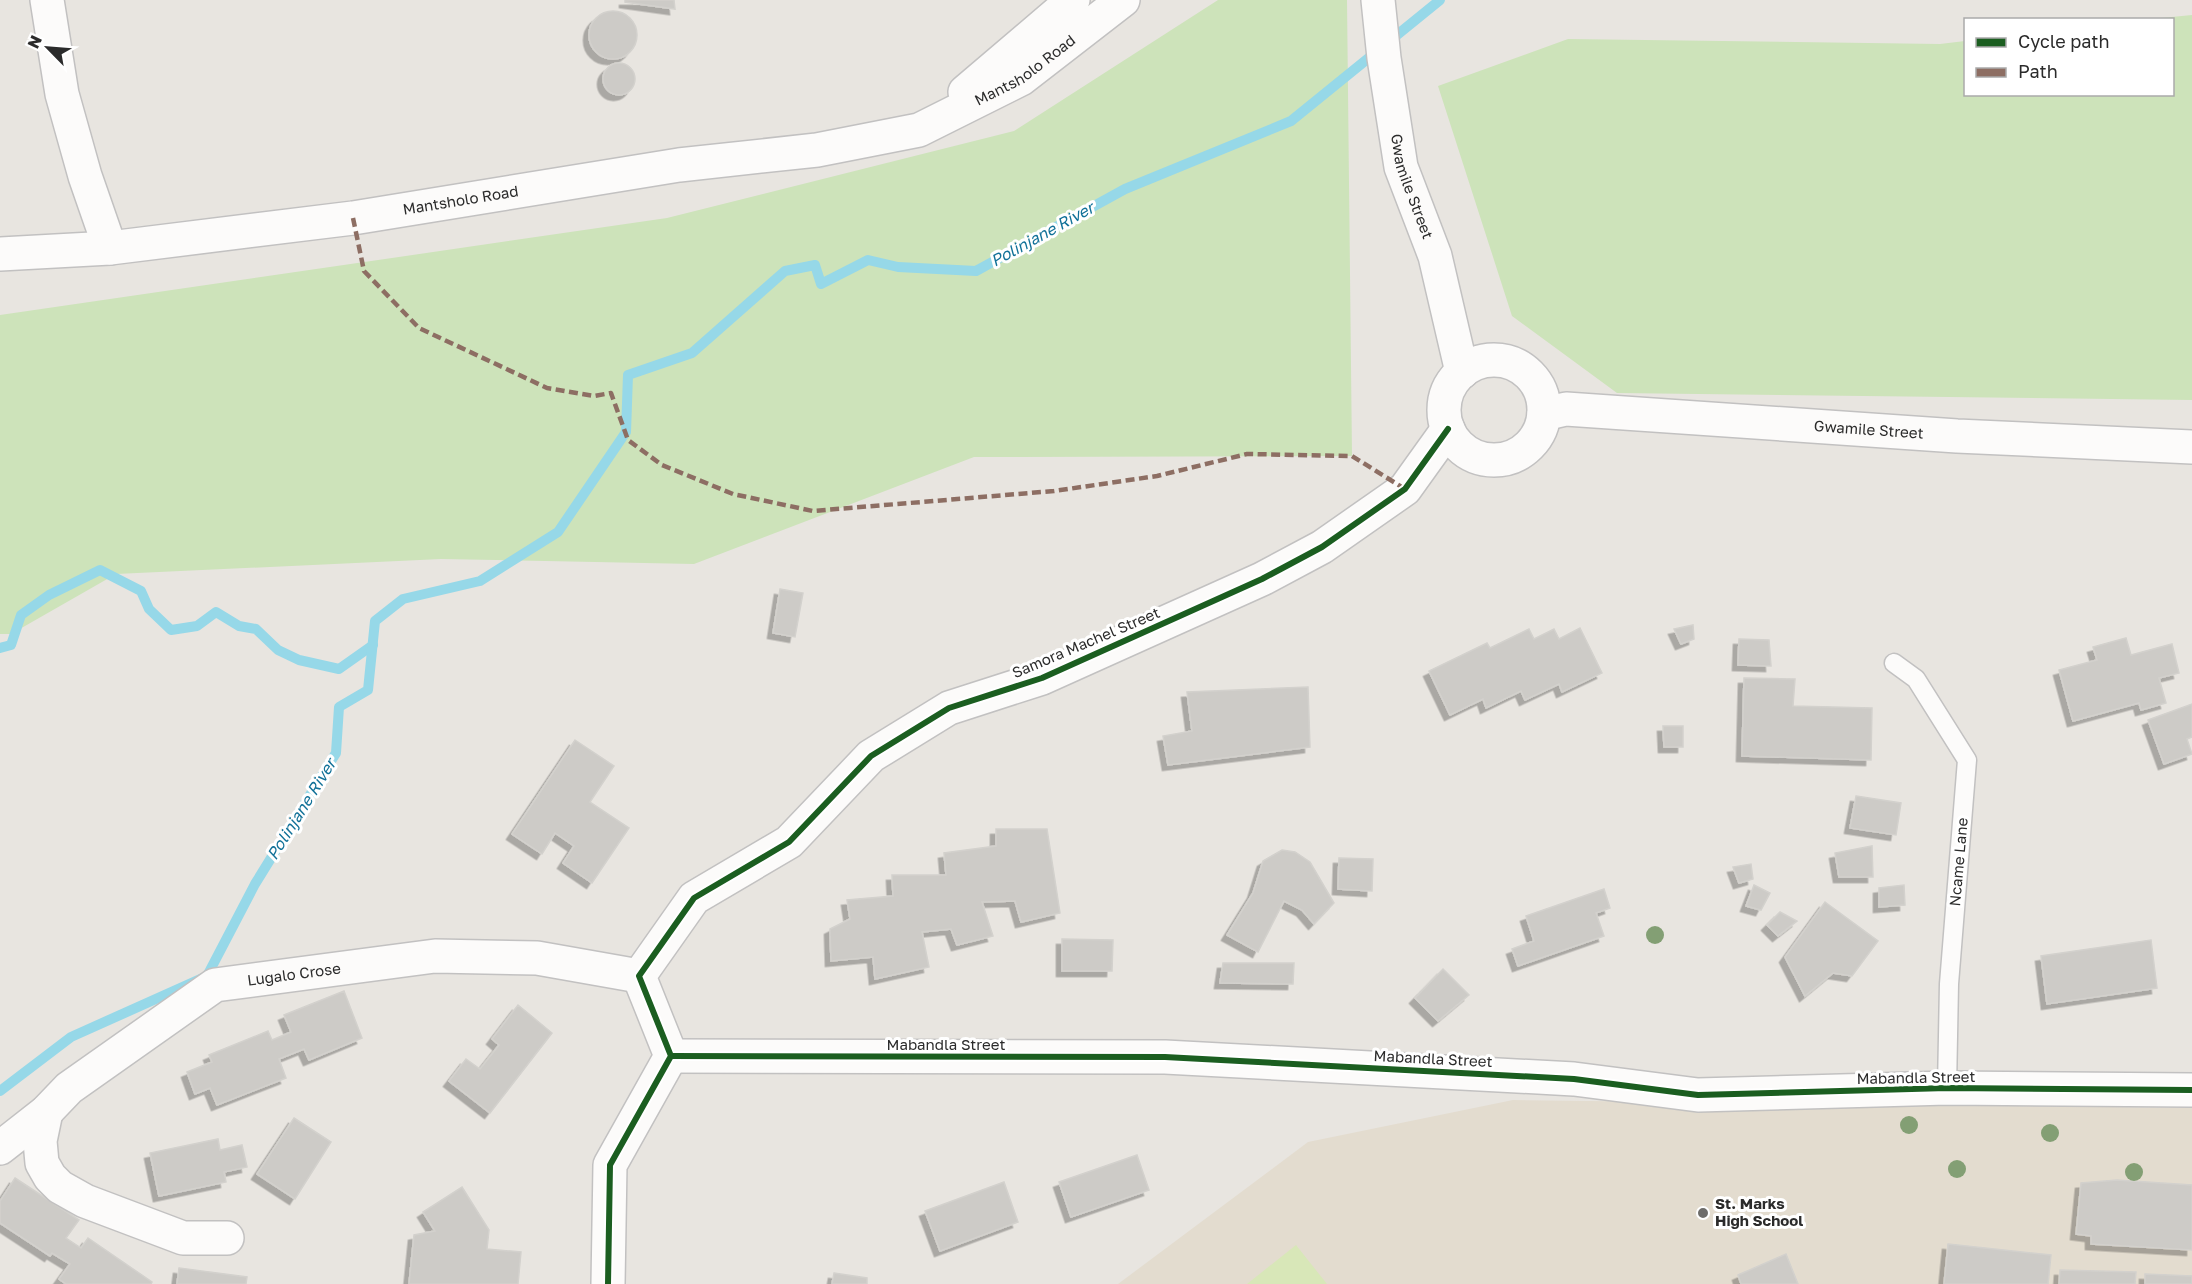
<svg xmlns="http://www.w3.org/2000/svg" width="2192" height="1284" font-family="'Golos Text',sans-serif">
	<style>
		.education { fill: #e3dccf }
		.green { fill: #cde3ba }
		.pitch { fill: #d8e7b8 }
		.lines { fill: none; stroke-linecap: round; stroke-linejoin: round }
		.stream { stroke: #96d8e8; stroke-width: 10 }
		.building { fill: #cdcbc7; stroke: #d3d1cd; stroke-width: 1.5; filter: url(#shadow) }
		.lane-casing { stroke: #c2c1c1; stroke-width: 21 }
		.street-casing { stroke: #c2c1c1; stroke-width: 36 }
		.secondary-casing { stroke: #c2c1c1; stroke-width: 36 }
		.lane { stroke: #fcfbfa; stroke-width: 18 }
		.street { stroke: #fcfbfa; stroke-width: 33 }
		.secondary { stroke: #fcfbfa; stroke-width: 33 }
		.quiet { stroke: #8d6e63; stroke-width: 4.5; stroke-dasharray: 9 4.5; stroke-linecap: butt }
		.cycleway-casing { stroke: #fff; stroke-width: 10 }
		.cycleway { stroke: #1b5e20; stroke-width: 6 }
		.tree { fill: #839f74 }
		.poi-dot { fill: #6d6c6a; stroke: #fff; stroke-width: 2 }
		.labels { text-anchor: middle; stroke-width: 6; stroke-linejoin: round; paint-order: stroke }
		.street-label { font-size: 15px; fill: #2b2b2b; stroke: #fff }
		.poi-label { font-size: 15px; font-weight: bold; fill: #2b2b2b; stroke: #fff; text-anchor: start }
		.water-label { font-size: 16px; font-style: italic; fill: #117198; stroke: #fff }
	</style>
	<defs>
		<filter id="shadow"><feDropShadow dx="-5.5" dy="5.5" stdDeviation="0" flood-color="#0004"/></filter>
	</defs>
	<rect width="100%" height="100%" fill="#e8e5e0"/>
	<!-- education -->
	<polygon class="education" points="1513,1100 2192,1108 2192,1284 1118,1284 1308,1142"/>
	<!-- green -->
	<g class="green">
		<polygon points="1218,0 1347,0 1352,456 974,457 694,564 441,559 116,574 11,634 0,634 0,315 667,218 1014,131"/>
		<polygon points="2192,15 2192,400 1617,393 1512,316 1438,86 1568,39 1940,44 1965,41 1966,94 2172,94 2172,20 2151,19"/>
	</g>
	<!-- pitch -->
	<polygon class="pitch" points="1296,1245 1327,1284 1247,1284"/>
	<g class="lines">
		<!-- stream -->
		<g class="stream">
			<polyline points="0,648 11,645 21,615 49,595 100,570 141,591 149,609 171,630 197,626 216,612 239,626 256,629 278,650 299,660 339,669 373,645"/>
			<polyline points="0,1091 71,1037 207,976 255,884 336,753 339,707 368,690 375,621 403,599 480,581 558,532 626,432 628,375 692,353 785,271 815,265 821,284 868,260 898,267 976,271 1125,189 1291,121 1440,0"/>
		</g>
	</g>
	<!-- building -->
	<g class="building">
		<polygon points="625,0 674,0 675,9 625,2"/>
		<circle cx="613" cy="35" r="24"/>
		<circle cx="619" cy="79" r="16"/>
		<polygon points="780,589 803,593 795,637 773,633"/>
		<polygon points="1693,625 1694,639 1681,644 1674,629"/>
		<polygon points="1580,628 1602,673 1562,692 1559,684 1525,700 1521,691 1486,708 1483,699 1450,715 1429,671 1487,643 1490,648 1529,629 1534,639 1554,629 1559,639"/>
		<polygon points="2126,638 2131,655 2172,644 2179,673 2159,678 2166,703 2141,710 2139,703 2073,721 2059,670 2097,660 2093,647"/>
		<polygon points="1739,639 1769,640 1771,666 1738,665"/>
		<polygon points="1744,678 1795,679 1793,706 1872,708 1871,760 1742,756"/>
		<polygon points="1308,687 1310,747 1168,765 1163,736 1192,731 1187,692"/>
		<polygon points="2192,704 2192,737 2187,739 2192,754 2164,764 2148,720"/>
		<polygon points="1663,726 1683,726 1683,747 1664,747"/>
		<polygon points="575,740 614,766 590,802 629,828 592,883 563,863 574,846 555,833 542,854 512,834"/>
		<polygon points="1856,796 1901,803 1896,835 1850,828"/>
		<polygon points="996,829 1047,829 1060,913 1021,922 1015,901 982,902 993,936 957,945 951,929 922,932 929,967 875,979 873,957 831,961 830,929 850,919 847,900 893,896 892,875 946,875 944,853 996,846"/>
		<polygon points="1872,846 1873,877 1839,877 1835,853"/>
		<polygon points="1282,850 1295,852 1310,862 1334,903 1314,924 1302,910 1284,901 1258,952 1227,935 1253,893 1263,861"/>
		<polygon points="1339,858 1373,859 1372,891 1338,889"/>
		<polygon points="1751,864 1753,879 1739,883 1733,867"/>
		<polygon points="1754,885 1770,893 1761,910 1746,906"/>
		<polygon points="1904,885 1905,905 1879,907 1879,888"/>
		<polygon points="1604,889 1610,908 1596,913 1604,936 1518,966 1512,949 1534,941 1526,916"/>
		<polygon points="1825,902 1878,941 1852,976 1833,973 1805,996 1785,957"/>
		<polygon points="1780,912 1797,921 1778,936 1767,925"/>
		<polygon points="1062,939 1113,940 1112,971 1062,971"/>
		<polygon points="2151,940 2157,988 2047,1004 2041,956"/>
		<polygon points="1223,963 1294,963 1293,984 1220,983"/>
		<polygon points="1443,969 1469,995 1438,1021 1415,998"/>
		<polygon points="344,991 362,1038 309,1060 304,1049 279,1059 286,1078 217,1105 210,1088 195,1094 187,1072 212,1062 209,1055 268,1031 272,1040 291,1032 284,1015"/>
		<polygon points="518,1005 552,1033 490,1113 449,1081 466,1059 480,1069 499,1045 492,1039"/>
		<polygon points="294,1118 331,1142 295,1199 257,1174"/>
		<polygon points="218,1139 220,1150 242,1145 247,1167 224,1172 226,1182 159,1196 150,1153"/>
		<polygon points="1137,1155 1149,1190 1071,1217 1059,1182"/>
		<polygon points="15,1178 79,1220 66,1238 81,1248 88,1238 152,1282 151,1284 66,1284 59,1279 70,1264 52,1253 50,1256 0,1223 0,1201"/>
		<polygon points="2117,1180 2192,1185 2192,1250 2091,1244 2091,1236 2076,1234 2081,1183"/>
		<polygon points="1004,1182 1018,1222 940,1251 925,1211"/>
		<polygon points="462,1187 489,1230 487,1249 521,1252 518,1284 409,1284 414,1235 435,1231 423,1212"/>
		<polygon points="1948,1244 2051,1255 2048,1284 1944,1284"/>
		<polygon points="1786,1254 1798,1284 1741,1284 1738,1275"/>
		<polygon points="179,1268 247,1277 246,1284 177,1284"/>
		<polygon points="2060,1270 2136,1272 2135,1284 2059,1284"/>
		<polygon points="834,1273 867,1278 867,1284 832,1284"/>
		<polygon points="2145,1274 2192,1276 2192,1284 2145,1284"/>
	</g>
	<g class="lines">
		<defs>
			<polyline id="lane" points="1894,663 1916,679 1967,760 1949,984 1947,1088"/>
			<g id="street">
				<polyline points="47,0 62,94 85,176 110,248"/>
				<polyline points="671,1056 1165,1057 1574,1079 1698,1095 1947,1088 2192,1090"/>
				<polyline points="46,1112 40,1141 42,1163 50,1177 60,1187 85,1201 183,1238 227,1238"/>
				<path id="s1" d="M0 1148 46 1112 69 1088 215 985 435 956 537 958 639 976"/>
				<polyline points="608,1284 610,1165 671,1056 639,976 694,898 789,842 871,756 949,708 1042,678 1262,579 1322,547 1405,489 1448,429"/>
			</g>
			<g id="secondary">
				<path id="s2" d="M1378 0 1384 58 1401 167 1435 256 1462 372"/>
				<polyline points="965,92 1073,0"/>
				<path id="s3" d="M0 254 110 248 353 218 679 165 817 150 919 130 1021 79 1123 0"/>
				<circle cx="1494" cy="410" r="50"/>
				<path id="s4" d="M1544 414 1566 409 1957 436 2192 447"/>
			</g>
		</defs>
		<!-- lane casing -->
		<use href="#lane" class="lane-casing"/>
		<!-- street casing -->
		<use href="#street" class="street-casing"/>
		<!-- secondary casing -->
		<use href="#secondary" class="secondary-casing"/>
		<!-- lane -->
		<use href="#lane" class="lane"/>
		<!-- street -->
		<use href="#street" class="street"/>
		<!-- secondary -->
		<use href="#secondary" class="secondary"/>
		<!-- quiet -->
		<polyline class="quiet" points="353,218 364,271 419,328 547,388 594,396 611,393 628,440 662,465 733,494 813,511 1054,491 1157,476 1247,454 1352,456 1405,489"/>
		<defs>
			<g id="cycleway">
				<polyline points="671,1056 1165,1057 1574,1079 1698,1095 1947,1088 2192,1090"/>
				<polyline points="608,1284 610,1165 671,1056 639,976 694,898 789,842 871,756 949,708 1042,678 1262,579 1322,547 1405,489 1448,429"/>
			</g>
		</defs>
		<!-- cycleway casing -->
		<use href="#cycleway" class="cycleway-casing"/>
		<!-- cycleway -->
		<use href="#cycleway" class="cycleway"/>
	</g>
	<!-- trees -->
	<g class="tree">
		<circle cx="1655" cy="935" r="9"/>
		<circle cx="1909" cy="1125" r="9"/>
		<circle cx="2050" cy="1133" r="9"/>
		<circle cx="1957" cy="1169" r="9"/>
		<circle cx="2134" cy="1172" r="9"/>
	</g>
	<!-- markers -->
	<circle class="poi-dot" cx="1703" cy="1213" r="6"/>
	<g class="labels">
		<!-- street labels -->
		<g class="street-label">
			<text dy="5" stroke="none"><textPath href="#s3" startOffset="1050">Mantsholo Road</textPath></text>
			<text dy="5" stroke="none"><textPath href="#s2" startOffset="190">Gwamile Street</textPath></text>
			<text dy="5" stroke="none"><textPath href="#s3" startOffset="464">Mantsholo Road</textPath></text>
			<text dy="5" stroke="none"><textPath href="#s4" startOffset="326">Gwamile Street</textPath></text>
			<text transform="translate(1086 643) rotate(-23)" y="5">Samora Machel Street</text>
			<text transform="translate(1959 862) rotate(-85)" y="5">Ncame Lane</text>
			<text dy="5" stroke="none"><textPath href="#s1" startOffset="350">Lugalo Crose</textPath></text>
			<text x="946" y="1050">Mabandla Street</text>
			<text transform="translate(1433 1059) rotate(3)" y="5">Mabandla Street</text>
			<text transform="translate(1916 1078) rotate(-1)" y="5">Mabandla Street</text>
		</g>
		<!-- poi labels -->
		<g class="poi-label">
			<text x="1715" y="1209">St. Marks<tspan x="1715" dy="17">High School</tspan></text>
		</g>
		<!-- water labels -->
		<g class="water-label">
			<text transform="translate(1042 234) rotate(-29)" y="6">Polinjane River</text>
			<text transform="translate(301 809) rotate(-58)" y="6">Polinjane River</text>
		</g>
	</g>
	<!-- legend -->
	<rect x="1964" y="18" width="210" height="78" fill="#ffffff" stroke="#aaaaaa" stroke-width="1.5"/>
	<rect x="1976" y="38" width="30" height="9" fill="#1b5e20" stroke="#aaaaaa" stroke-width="1.5"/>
	<text x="2018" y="48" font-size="18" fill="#2b2b2b">Cycle path</text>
	<rect x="1976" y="68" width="30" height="9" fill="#8d6e63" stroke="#aaaaaa" stroke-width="1.5"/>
	<text x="2018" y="78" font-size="18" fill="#2b2b2b">Path</text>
	<!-- north arrow -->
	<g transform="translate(48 48) rotate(295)" stroke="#ffffff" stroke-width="4.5" paint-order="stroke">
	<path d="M0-4.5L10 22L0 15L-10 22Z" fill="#2b2b2b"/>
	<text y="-9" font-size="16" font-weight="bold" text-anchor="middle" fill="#2b2b2b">N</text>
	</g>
</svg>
